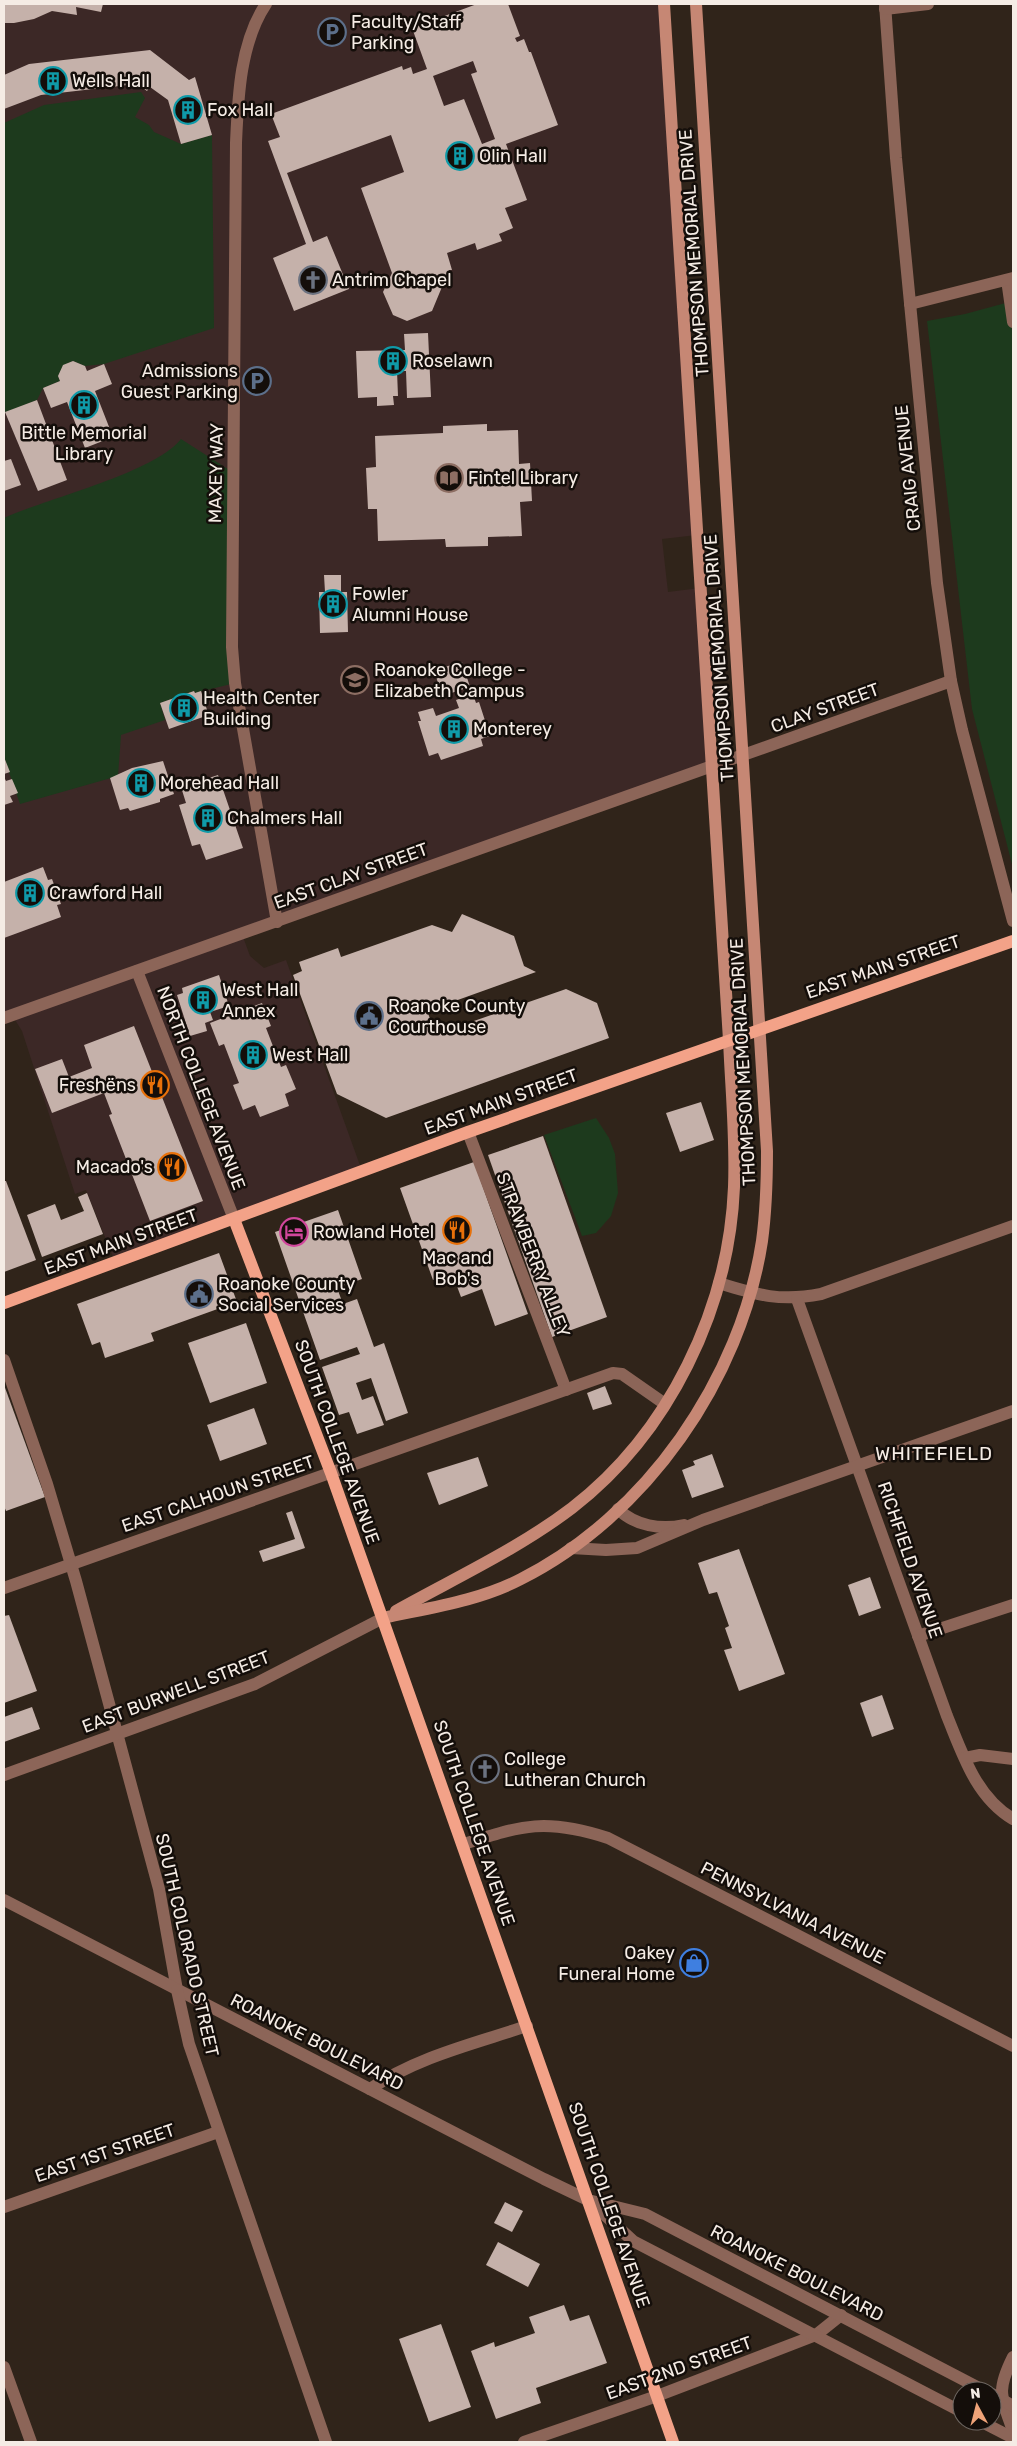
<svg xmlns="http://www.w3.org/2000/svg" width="1017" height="2446" font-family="Rubik,sans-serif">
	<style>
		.education { fill: #3c2826 }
		.green { fill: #1d3a1d }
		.building { fill: #c5b1aa; fill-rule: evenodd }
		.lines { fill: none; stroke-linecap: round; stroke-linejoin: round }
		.minor { stroke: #8c6558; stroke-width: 12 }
		.tertiary { stroke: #8c6558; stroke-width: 12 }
		.secondary { stroke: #c68774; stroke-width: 12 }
		.primary { stroke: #f3a288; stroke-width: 12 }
		.labels { text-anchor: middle; stroke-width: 5; stroke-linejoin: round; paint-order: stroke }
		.poi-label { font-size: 18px; fill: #f5ece5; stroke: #140e0a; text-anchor: start }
		.street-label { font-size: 18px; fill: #f5ece5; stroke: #140e0a }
		.neighbourhood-label { font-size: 19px; letter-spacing: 1px; fill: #f5ece5; stroke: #140e0a }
	</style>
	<rect width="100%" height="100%" fill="#30241a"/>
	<!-- education -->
	<polygon class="education" points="4,4 664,4 697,535 662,539 668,592 700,588 711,768 242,934 250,956 264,968 286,960 362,1171 116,1264 86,1190 75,1194 22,1031 12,1015 4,1018"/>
	<!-- green -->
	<g class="green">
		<polygon points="141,92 145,98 135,117 149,125 154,132 181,144 212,135 214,328 104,364 85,366 73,361 64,365 58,376 60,381 43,388 37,400 4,413 4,123 44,105"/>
		<polygon points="1013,301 1013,868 972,709 927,321 965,314"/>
		<path d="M181 439 234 473 235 683 195 693 194 691 160 703 165 720 121 735 118 776 20 804 4 758V518C48 498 154 473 181 439Z"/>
		<polygon points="596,1118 609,1138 615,1154 618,1193 611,1216 596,1233 582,1236 544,1135"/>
	</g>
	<!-- building -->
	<g class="building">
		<polygon points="4,4 103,4 101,12 76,7 77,15 52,11 34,19 14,23 4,23"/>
		<path d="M477 4H508L520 36 515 38 517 42 524 39 529 52H531L558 125 506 144 527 200 505 208 513 228 499 234 502 241 477 250 475 243 447 253 452 270H449L432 311 407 321 393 315 383 292 392 273 361 188 404 172 391 135 287 173 313 242 327 236 349 289 294 311 273 258 306 244 268 141 280 137 271 114 402 66 403 70 411 67 413 74 427 69 412 28ZM473 61 477 72 471 74 495 139 482 144 464 99 444 106 433 76Z"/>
		<polygon points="150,50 189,80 195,77 212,135 181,144 168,100 150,87 147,91 137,84 41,95 4,109 4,75 29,64"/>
		<polygon points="428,333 431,397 407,398 406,371 397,371 398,396 393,396 394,405 377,406 377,397 358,398 356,351 405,350 404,334"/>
		<polygon points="73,361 85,366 87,371 104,364 112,384 95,391 113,437 85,448 67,402 51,408 43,388 60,381 58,376 63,365"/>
		<polygon points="37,400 67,480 38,491 5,412"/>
		<polygon points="487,424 487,431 518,430 519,464 530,463 532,501 520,502 522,536 488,537 488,546 446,547 445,539 378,541 377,509 368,509 366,468 376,467 375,436 443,433 443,426"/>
		<polygon points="11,459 21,485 4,491 4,461"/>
		<polygon points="324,575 341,575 341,592 347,592 348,632 320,633 319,592 325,592"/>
		<polygon points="462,662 470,687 442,696 434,670"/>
		<polygon points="194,691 195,693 201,691 208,713 202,715 203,717 169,729 160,703"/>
		<polygon points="473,694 476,703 479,702 490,736 481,739 483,746 441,760 438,753 429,756 418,721 421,721 418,712 433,708 436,716 459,708 456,700"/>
		<polygon points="4,757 10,772 4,774"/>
		<polygon points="163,761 174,794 160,799 160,802 130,811 128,808 120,810 110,778 132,768"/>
		<polygon points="218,775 243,848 206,860 200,844 192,846 179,805 186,803 181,787"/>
		<polygon points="4,777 6,781 12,779 18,793 10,796 13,802 4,805"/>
		<polygon points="43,867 48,880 52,879 61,904 57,905 61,917 4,938 4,882"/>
		<polygon points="462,914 514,936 524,966 536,972 427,1011 431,1021 448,1030 566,989 597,1003 609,1038 386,1118 337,1094 293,975 302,971 299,962 338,948 341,957 432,925 452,932"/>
		<polygon points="219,975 229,1006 210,1012 213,1020 205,1023 207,1031 190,1036 177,995 183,993 182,988"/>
		<polygon points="262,1003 271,1026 266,1028 281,1067 286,1065 296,1089 285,1094 289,1106 260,1117 255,1105 243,1110 233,1085 239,1083 224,1044 219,1046 210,1023"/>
		<polygon points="134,1026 203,1201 150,1221 109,1115 112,1114 104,1093 52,1113 35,1069 62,1059 69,1077 92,1068 84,1045"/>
		<polygon points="701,1102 714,1140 680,1152 666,1113"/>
		<polygon points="543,1136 607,1317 552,1337 488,1155"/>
		<polygon points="474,1162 528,1314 495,1326 482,1289 461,1297 452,1273 433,1280 400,1188"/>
		<polygon points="4,1181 6,1181 36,1260 4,1272"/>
		<polygon points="87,1193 103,1234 42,1257 27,1215 55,1204 61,1220 84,1211 78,1197"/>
		<polygon points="338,1210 362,1279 337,1288 343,1304 357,1299 374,1347 384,1343 408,1413 386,1421 371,1378 356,1383 362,1400 373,1396 384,1425 357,1434 349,1412 339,1415 322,1367 360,1354 357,1347 320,1360 275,1232"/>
		<polygon points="219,1253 237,1302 151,1333 154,1341 105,1358 100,1342 92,1345 77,1304"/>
		<polygon points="246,1323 267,1383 210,1403 188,1343"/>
		<polygon points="4,1385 45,1497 6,1511 4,1506"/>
		<polygon points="605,1386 612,1404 593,1410 587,1393"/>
		<polygon points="254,1408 267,1444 220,1461 207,1425"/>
		<polygon points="712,1454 724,1487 692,1498 682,1470 695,1465 693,1461"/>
		<polygon points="478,1457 488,1486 439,1505 427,1473"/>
		<polygon points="292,1511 305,1548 263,1562 259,1551 295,1539 286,1513"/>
		<polygon points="739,1549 785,1674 739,1691 724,1650 732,1648 725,1628 729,1626 717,1592 709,1594 698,1563"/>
		<polygon points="870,1577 881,1608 859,1616 848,1585"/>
		<polygon points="9,1615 37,1691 4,1703 4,1616"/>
		<polygon points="882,1695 894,1729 872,1737 860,1703"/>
		<polygon points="32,1707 40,1729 4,1742 4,1717"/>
		<polygon points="505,2202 523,2211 512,2232 494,2223"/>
		<polygon points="498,2242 540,2264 528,2287 486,2265"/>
		<polygon points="564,2305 570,2321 589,2315 607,2363 536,2388 541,2403 496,2419 471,2351 494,2342 495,2347 535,2333 529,2317"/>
		<polygon points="441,2324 471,2407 429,2422 399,2339"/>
	</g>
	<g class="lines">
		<!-- minor -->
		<g class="minor">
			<path d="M266 4C240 43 238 97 236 143L232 647 235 683 277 922"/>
			<polyline points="885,4 896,158 937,583 951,681 962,730 1013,921"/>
			<polyline points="885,9 928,4"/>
			<polyline points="1007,280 1013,322"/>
			<polyline points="910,304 1013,278"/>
			<polyline points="137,971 234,1219"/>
			<polyline points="4,1018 951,681"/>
			<polyline points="468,1132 566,1390"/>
			<path d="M719 1283C758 1295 780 1302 821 1294L1013 1226"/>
			<path d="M797 1299 947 1716C963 1755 976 1797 1013 1819"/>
			<polyline points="4,1360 47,1484 76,1581 159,1889 177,1990"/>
			<path d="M618 1509C635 1526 661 1530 684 1525"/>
			<polyline points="571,1548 606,1550 637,1548 703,1520 1013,1411"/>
			<polyline points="4,1588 613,1373 622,1374 665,1404"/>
			<polyline points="918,1636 1013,1605"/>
			<polyline points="965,1758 980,1755 1013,1759"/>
			<polyline points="4,1775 255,1684 383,1618"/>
			<path d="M464 1844C523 1825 546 1818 608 1838L1013 2046"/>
			<path d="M370 2089C417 2057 473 2044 527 2026"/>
			<polyline points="4,2207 218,2132"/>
			<path d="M1013 2357C996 2391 1001 2396 1013 2431"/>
			<polyline points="4,2367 31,2442"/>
			<polyline points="524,2442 657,2396 816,2335 841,2315"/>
		</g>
		<!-- tertiary -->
		<g class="tertiary">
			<polyline points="4,1900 544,2179 588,2200 645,2214 985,2391"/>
			<polyline points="177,1990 189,2044 326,2442"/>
			<polyline points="592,2203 633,2241 962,2412"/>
			<polyline points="992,2394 1013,2406"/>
			<polyline points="980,2421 1013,2438"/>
		</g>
		<!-- secondary -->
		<g class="secondary">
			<path d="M396 1611C455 1578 518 1549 572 1508 669 1433 729 1309 734 1187 736 1138 731 1088 729 1040L664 4"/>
			<path d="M383 1618C428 1608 479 1601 521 1579 646 1516 741 1379 762 1241 766 1211 767 1181 767 1151L696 4"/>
		</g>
		<!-- primary -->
		<g class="primary">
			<polyline points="234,1219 331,1473 673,2442"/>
			<polyline points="4,1303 468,1132 1013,941"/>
		</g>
	</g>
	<!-- icons -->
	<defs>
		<symbol id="parking-ring" viewBox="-11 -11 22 22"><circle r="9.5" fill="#140e0a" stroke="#5c6f8a" stroke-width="1.5"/><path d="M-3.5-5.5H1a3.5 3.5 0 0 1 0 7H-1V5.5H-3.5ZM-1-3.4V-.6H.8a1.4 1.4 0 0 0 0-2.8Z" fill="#5c6f8a"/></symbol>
		<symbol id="building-ring" viewBox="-11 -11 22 22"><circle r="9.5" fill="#140e0a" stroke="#0f9aa8" stroke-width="1.5"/><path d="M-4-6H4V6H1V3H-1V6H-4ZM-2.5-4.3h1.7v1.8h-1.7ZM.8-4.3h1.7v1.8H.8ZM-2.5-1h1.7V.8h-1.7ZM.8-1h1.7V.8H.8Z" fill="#0f9aa8"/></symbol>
		<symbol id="church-ring" viewBox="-11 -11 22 22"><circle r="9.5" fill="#140e0a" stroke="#6b7280" stroke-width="1.5"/><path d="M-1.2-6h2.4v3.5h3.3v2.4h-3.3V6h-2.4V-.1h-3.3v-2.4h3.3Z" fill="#6b7280"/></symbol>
		<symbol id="library-ring" viewBox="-11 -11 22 22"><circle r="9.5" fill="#140e0a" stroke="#8d6e63" stroke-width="1.5"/><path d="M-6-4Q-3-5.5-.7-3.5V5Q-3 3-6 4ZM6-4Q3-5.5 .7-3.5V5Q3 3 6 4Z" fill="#8d6e63"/></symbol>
		<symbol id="university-ring" viewBox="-11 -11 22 22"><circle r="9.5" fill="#140e0a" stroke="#8d6e63" stroke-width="1.5"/><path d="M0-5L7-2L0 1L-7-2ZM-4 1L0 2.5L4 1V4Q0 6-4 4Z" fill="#8d6e63"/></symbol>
		<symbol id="civic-ring" viewBox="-11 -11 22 22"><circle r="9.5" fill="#140e0a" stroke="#5c6f8a" stroke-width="1.5"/><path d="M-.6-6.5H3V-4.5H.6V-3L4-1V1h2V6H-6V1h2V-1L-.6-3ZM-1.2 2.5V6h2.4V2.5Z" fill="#5c6f8a"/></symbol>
		<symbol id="restaurant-ring" viewBox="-11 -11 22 22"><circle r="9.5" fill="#140e0a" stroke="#e8710a" stroke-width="1.5"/><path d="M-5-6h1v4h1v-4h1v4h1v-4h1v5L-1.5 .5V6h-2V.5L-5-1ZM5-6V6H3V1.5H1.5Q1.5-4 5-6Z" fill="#e8710a"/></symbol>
		<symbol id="hotel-ring" viewBox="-11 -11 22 22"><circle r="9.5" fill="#140e0a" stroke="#d1479c" stroke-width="1.5"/><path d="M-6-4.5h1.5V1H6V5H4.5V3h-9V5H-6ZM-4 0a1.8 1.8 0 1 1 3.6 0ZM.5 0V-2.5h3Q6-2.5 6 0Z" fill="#d1479c"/></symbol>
		<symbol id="shop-ring" viewBox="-11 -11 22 22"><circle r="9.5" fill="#140e0a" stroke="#3f7fe0" stroke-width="1.5"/><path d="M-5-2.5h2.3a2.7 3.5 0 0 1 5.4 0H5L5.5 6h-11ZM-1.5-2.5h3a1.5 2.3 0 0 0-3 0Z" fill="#3f7fe0"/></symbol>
	</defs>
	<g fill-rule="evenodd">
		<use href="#parking-ring" x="316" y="16" width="32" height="32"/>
		<use href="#building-ring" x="37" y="65" width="32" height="32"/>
		<use href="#building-ring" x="172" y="94" width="32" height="32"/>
		<use href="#building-ring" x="444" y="140" width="32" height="32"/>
		<use href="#church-ring" x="297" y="264" width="32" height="32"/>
		<use href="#building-ring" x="377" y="345" width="32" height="32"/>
		<use href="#parking-ring" x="241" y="365" width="32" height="32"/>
		<use href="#building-ring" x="68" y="389" width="32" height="32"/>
		<use href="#library-ring" x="433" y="462" width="32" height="32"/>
		<use href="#building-ring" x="317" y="588" width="32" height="32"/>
		<use href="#university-ring" x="339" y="664" width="32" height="32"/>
		<use href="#building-ring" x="168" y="692" width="32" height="32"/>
		<use href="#building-ring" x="438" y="713" width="32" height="32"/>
		<use href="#building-ring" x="125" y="767" width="32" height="32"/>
		<use href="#building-ring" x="192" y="802" width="32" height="32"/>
		<use href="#building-ring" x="14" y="877" width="32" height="32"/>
		<use href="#building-ring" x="187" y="984" width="32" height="32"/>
		<use href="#civic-ring" x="353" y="1000" width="32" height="32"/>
		<use href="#building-ring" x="237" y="1039" width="32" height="32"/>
		<use href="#restaurant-ring" x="139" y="1069" width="32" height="32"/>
		<use href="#restaurant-ring" x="156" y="1151" width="32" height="32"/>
		<use href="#restaurant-ring" x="441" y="1214" width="32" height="32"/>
		<use href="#hotel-ring" x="278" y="1216" width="32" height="32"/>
		<use href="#civic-ring" x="183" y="1278" width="32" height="32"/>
		<use href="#church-ring" x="469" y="1753" width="32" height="32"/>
		<use href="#shop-ring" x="678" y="1947" width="32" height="32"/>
	</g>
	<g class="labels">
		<!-- poi labels -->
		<g class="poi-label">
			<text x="351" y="28">Faculty/Staff<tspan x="351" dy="21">Parking</tspan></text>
			<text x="72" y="87">Wells Hall</text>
			<text x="207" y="116">Fox Hall</text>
			<text x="479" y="162">Olin Hall</text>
			<text x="332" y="286">Antrim Chapel</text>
			<text x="412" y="367">Roselawn</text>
			<text x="238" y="377" text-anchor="end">Admissions<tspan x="238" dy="21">Guest Parking</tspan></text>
			<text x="84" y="439" text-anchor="middle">Bittle Memorial<tspan x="84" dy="21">Library</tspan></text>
			<text x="468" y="484">Fintel Library</text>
			<text x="352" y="600">Fowler<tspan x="352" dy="21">Alumni House</tspan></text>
			<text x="374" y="676">Roanoke College -<tspan x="374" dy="21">Elizabeth Campus</tspan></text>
			<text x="203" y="704">Health Center<tspan x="203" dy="21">Building</tspan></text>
			<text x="473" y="735">Monterey</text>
			<text x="160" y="789">Morehead Hall</text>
			<text x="227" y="824">Chalmers Hall</text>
			<text x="49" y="899">Crawford Hall</text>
			<text x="222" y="996">West Hall<tspan x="222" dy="21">Annex</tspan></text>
			<text x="388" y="1012">Roanoke County<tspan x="388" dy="21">Courthouse</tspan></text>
			<text x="272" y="1061">West Hall</text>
			<text x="136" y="1091" text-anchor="end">Freshëns</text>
			<text x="153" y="1173" text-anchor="end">Macado's</text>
			<text x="313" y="1238">Rowland Hotel</text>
			<text x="457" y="1264" text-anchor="middle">Mac and<tspan x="457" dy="21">Bob's</tspan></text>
			<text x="218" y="1290">Roanoke County<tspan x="218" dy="21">Social Services</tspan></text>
			<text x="504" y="1765">College<tspan x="504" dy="21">Lutheran Church</tspan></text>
			<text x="675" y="1959" text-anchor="end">Oakey<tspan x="675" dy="21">Funeral Home</tspan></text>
		</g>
		<!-- street labels -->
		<g class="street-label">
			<text transform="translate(694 253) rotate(-94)" y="6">THOMPSON MEMORIAL DRIVE</text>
			<text transform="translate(908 468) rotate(-96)" y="6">CRAIG AVENUE</text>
			<text transform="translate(216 473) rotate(-89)" y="6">MAXEY WAY</text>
			<text transform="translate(719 658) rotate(-94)" y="6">THOMPSON MEMORIAL DRIVE</text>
			<text transform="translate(825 708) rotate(-20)" y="6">CLAY STREET</text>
			<text transform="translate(351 876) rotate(-20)" y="6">EAST CLAY STREET</text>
			<text transform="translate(883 967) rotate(-19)" y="6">EAST MAIN STREET</text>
			<text transform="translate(743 1062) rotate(-93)" y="6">THOMPSON MEMORIAL DRIVE</text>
			<text transform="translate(201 1088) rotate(69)" y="6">NORTH COLLEGE AVENUE</text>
			<text transform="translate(501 1102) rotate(-20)" y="6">EAST MAIN STREET</text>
			<text transform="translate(121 1242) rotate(-20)" y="6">EAST MAIN STREET</text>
			<text transform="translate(533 1255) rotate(69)" y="6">STRAWBERRY ALLEY</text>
			<text transform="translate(337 1442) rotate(70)" y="6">SOUTH COLLEGE AVENUE</text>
			<text transform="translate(218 1494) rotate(-19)" y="6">EAST CALHOUN STREET</text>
			<text transform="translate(910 1560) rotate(71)" y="6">RICHFIELD AVENUE</text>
			<text transform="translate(176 1692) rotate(-21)" y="6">EAST BURWELL STREET</text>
			<text transform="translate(474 1823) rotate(71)" y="6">SOUTH COLLEGE AVENUE</text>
			<text transform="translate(793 1913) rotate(27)" y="6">PENNSYLVANIA AVENUE</text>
			<text transform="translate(187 1945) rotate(77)" y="6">SOUTH COLORADO STREET</text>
			<text transform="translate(317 2042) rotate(27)" y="6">ROANOKE BOULEVARD</text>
			<text transform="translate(105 2153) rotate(-19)" y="6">EAST 1ST STREET</text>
			<text transform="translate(609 2205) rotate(71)" y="6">SOUTH COLLEGE AVENUE</text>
			<text transform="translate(797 2273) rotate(27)" y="6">ROANOKE BOULEVARD</text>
			<text transform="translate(679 2368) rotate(-20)" y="6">EAST 2ND STREET</text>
		</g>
		<!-- neighbourhood labels -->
		<g class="neighbourhood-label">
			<text x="934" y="1460">WHITEFIELD</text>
		</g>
	</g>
	<!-- border -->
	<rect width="1017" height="2446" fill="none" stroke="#f5ece5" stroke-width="10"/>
	<!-- north arrow -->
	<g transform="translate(977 2406) rotate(353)"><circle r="24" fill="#140e0a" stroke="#6e6762"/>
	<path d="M0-4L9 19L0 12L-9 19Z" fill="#efa378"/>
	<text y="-8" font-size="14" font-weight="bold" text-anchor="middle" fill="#f5ece5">N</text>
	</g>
</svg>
